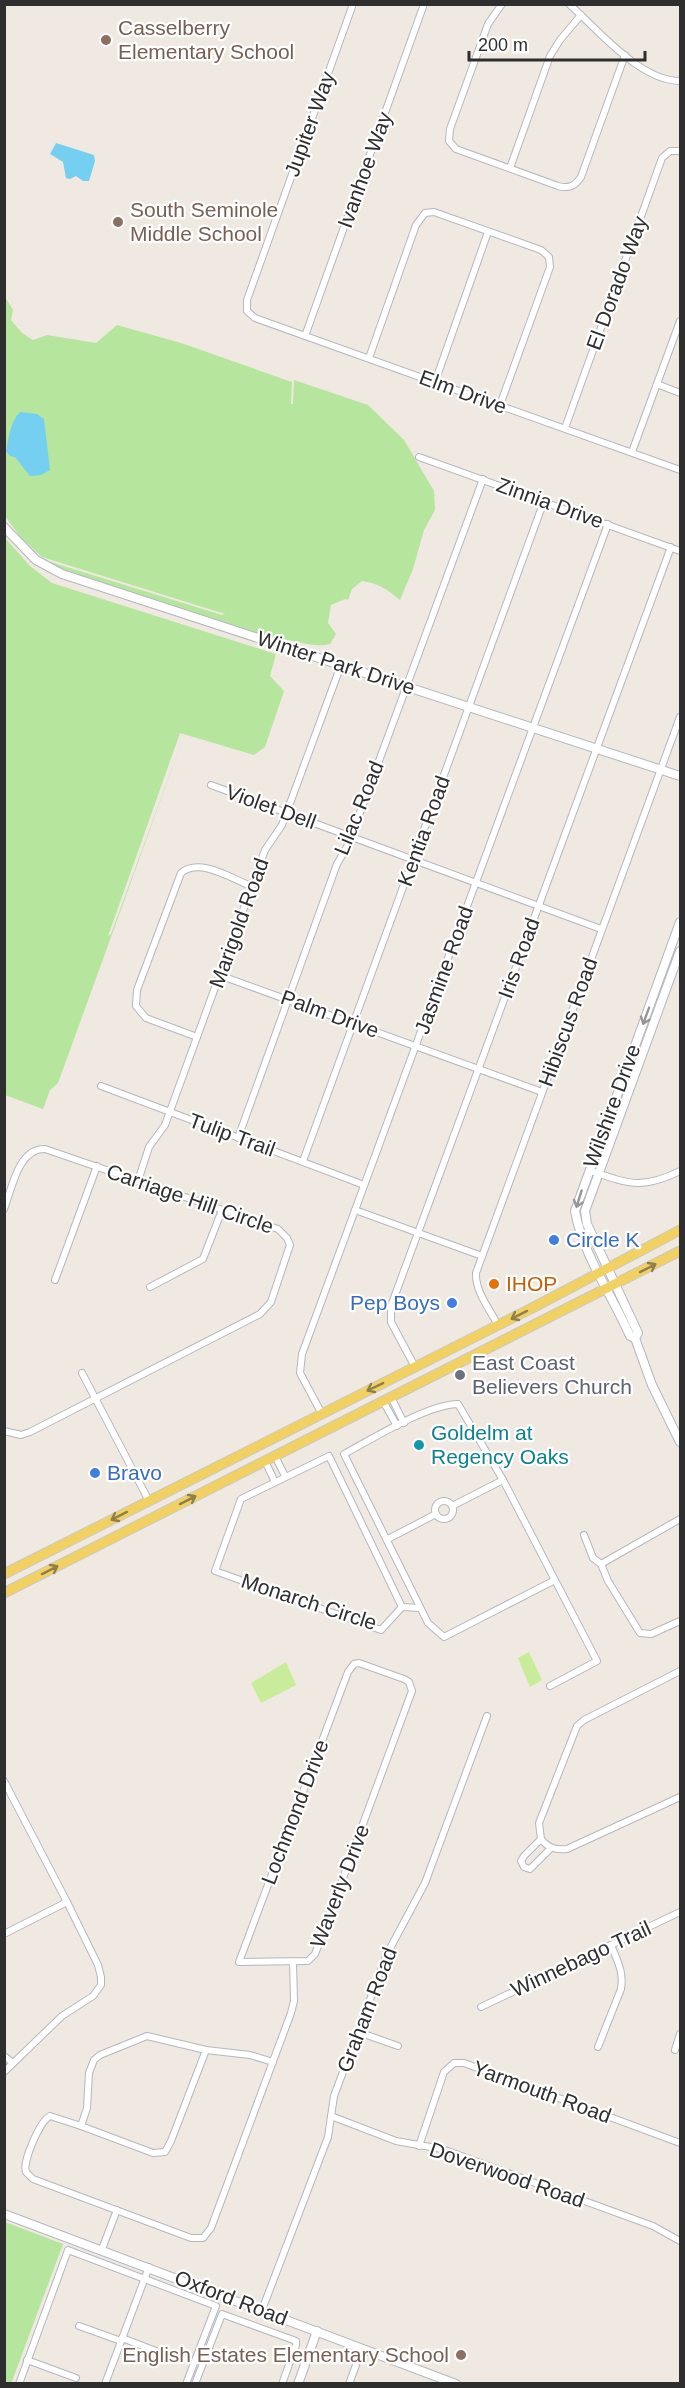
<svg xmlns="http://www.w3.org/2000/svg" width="685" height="2388" font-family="Arial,sans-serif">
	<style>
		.green { fill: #b6e59e }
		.pitch { fill: #c9ec9a }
		.water { fill: #75cff0 }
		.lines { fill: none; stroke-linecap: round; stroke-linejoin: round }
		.street-casing { stroke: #b4b7c1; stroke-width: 8 }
		.secondary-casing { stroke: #b4b7c1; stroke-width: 10 }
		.primary-casing { stroke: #c9c9c9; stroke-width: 11 }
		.street { stroke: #fff; stroke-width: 6 }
		.secondary { stroke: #fff; stroke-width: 8 }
		.primary { stroke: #f2d163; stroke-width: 9 }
		.oneway { stroke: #969696 }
		.oneway2 { stroke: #908048 }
		.education-dot { fill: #8d6e63; stroke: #fff; stroke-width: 2 }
		.shop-dot { fill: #3f7fe0; stroke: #fff; stroke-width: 2 }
		.food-dot { fill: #e8710a; stroke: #fff; stroke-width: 2 }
		.worship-dot { fill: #6b7280; stroke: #fff; stroke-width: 2 }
		.culture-dot { fill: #0f9aa8; stroke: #fff; stroke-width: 2 }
		.labels { text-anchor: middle; stroke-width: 4.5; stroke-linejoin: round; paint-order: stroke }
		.education-label { font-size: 21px; fill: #785e54; stroke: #fff; text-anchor: start }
		.street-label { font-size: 21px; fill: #2e2e2e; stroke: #fff }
		.shop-label { font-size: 21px; fill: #366cbe; stroke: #fff; text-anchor: start }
		.food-label { font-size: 21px; fill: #c56008; stroke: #fff; text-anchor: start }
		.worship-label { font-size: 21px; fill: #5b616d; stroke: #fff; text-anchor: start }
		.culture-label { font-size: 21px; fill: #0d838f; stroke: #fff; text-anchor: start }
	</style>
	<rect width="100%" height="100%" fill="#efe9e1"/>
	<!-- green -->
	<g class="green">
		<path d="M4 295 13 310 11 320 22 333 33 340 47 335 96 343 117 325 181 343 292 382 291 404H293L294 380 368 405 404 440 434 491 435 510 424 530 413 569 400 600C388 590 378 583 362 581L352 589 348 600 345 599 331 605 328 623 336 634 330 644C314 648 299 641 282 639L279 642 63 572 41 559 222 615 225 614 42 557 21 538 5 516Z"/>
		<polygon points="5,538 30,566 52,583 276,654 270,676 284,691 265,747 254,755 180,733 108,936 111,934 184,736 58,1083 50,1090 43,1109 5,1095"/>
		<polygon points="5,2222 63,2244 11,2384 4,2383"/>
	</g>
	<!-- pitch -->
	<g class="pitch">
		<polygon points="529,1652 542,1680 530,1687 518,1658"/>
		<polygon points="286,1662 296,1685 261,1703 251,1683"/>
	</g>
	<!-- water -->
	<g class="water">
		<polygon points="56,143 94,155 95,161 89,181 83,181 76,176 70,179 66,178 63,162 50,154"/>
		<path d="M20 412 37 414 44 419 50 470 41 475 30 476 15 457 10 456 6 451C9 438 10 422 20 412Z"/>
	</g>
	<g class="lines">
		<defs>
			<g id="street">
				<polyline points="353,4 247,300 247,311 255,318 680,470"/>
				<path d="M502 4 488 24 450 129 449 141 456 149 558 186C569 189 575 186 581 177L625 55"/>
				<path d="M569 4C598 30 640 81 680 81"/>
				<polyline points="510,168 550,56 560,40 581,15"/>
				<polyline points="305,336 424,4"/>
				<polyline points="369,358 416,225 425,213 434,212 541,250 549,257 550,267 500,405"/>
				<polyline points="435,382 488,232"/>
				<polyline points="657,384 680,393"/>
				<polyline points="565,428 662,158 670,151 680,151"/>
				<polyline points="632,452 680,321"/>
				<polyline points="419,457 680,551"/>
				<polyline points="211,785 601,929"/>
				<polyline points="219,975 542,1092"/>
				<path d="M197 1037 146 1018 136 1006 137 990 181 873C200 857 232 879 251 886"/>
				<polyline points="101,1086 364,1185"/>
				<polyline points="238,1138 337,864 348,845 483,479"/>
				<polyline points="303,1161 544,501"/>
				<path d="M589 1170C628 1184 641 1190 680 1171"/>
				<polyline points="138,1181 149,1147 165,1125 265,850 282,825 341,665"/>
				<path d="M4 1209C12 1189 18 1148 45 1149L278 1229 287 1238 290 1245 271 1302 260 1314 30 1432 21 1435 4 1431"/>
				<polyline points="355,1210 482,1256"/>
				<polyline points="55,1280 97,1166"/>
				<polyline points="150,1287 203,1259 222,1210"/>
				<path d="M498 1325C490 1310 475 1291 476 1273L680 717"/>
				<polyline points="415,1367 391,1322 391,1306 671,547"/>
				<polyline points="82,1373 149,1501"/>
				<polyline points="391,1397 404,1423"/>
				<polyline points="383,1401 397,1426"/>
				<polyline points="322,1414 300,1373 302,1354 608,524"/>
				<polyline points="275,1456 285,1476"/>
				<polygon points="329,1456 402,1607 381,1630 215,1571 241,1499"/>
				<polyline points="265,1461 275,1482"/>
				<circle cx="444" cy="1510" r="9"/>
				<polyline points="452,1506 503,1480"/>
				<polyline points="680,1519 601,1564 608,1581 640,1633 651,1634 680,1621"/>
				<polyline points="584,1535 593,1558 601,1564"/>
				<polyline points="388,1539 436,1514"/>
				<polyline points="402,1607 420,1608"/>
				<polygon points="359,1663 404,1679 409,1682 412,1691 315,1954 308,1961 239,1962 348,1672 354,1664"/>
				<path d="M680 1671 584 1720 577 1726 539 1823 541 1839C548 1848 555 1850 567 1849L680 1797"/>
				<path d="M550 1686 597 1661 503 1480 458 1404C426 1405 374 1438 344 1454L428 1623 444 1637 555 1580"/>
				<polyline points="4,1781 67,1902 98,1965 101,1977 101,1985 93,1996 62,2016 4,2072"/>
				<polyline points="541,1839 524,1856 521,1861 524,1867 530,1869 551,1848"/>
				<polyline points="4,1934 67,1902"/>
				<polyline points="481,2007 680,1912"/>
				<polyline points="358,2032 398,2046"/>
				<path d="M598 2047 621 1989C624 1972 617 1960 611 1945"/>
				<path d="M206 2050 171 2141 165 2152 153 2153 81 2126 50 2116C40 2121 22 2162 26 2172L33 2179 191 2238H203L211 2228 291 2013 294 2001 293 1962"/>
				<polyline points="675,2050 680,2034"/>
				<polyline points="4,2056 13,2063"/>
				<polyline points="331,2116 396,2141 442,2149 653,2226 680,2241"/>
				<polyline points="81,2126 87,2108 89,2073 94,2060 100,2055 147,2036 206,2050 250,2055 273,2062"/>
				<polyline points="419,2146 444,2072 454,2063 464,2063 680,2143"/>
				<polyline points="102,2249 117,2210"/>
				<polyline points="262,2310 328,2137 334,2096 387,1954 425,1883 487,1716"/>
				<polyline points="79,2326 121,2341"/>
				<polyline points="122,2338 161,2353"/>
				<polyline points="27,2360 76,2378"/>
				<polyline points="19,2384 68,2250 216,2306 186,2384"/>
				<polyline points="105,2384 149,2267"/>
				<polyline points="195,2384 222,2314 296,2341 296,2345 282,2384"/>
				<polyline points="349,2384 356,2365"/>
			</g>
			<g id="secondary">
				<polyline points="4,527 36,560 62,574 680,776"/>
				<path d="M680 922 575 1211C583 1255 612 1295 630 1336L635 1338 652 1385 680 1442"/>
				<polyline points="635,1338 638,1333 587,1224 585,1211 680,951"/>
				<polyline points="4,2214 456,2384"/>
				<polyline points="298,2384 317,2331"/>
			</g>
			<g id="primary">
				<polyline points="4,1574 536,1306 680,1230"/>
				<polyline points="4,1593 680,1251"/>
			</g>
		</defs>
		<!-- street casing -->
		<use href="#street" class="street-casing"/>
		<!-- secondary casing -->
		<use href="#secondary" class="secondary-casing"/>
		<!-- primary casing -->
		<use href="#primary" class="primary-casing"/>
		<!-- street -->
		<use href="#street" class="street"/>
		<!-- secondary -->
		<use href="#secondary" class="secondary"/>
		<!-- primary -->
		<use href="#primary" class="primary"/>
	</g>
	<!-- one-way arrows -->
	<defs><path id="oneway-shaft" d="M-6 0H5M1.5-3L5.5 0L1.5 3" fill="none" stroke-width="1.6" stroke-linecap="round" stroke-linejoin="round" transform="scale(1.5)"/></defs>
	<g class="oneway">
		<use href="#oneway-shaft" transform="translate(646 1016) rotate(110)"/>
		<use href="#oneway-shaft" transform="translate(579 1199) rotate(107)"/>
	</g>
	<g class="oneway2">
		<use href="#oneway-shaft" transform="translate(648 1268) rotate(-27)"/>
		<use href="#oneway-shaft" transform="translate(519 1315) rotate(153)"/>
		<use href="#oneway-shaft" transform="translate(375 1387) rotate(154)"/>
		<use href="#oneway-shaft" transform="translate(188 1500) rotate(-27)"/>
		<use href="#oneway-shaft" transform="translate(119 1516) rotate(153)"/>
		<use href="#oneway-shaft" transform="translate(50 1570) rotate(-27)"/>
	</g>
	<!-- markers -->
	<g class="education-dot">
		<circle cx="106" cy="40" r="6"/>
		<circle cx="118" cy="222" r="6"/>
		<circle cx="461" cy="2355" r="6"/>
	</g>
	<g class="shop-dot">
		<circle cx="554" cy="1240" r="6"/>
		<circle cx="452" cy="1303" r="6"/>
		<circle cx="95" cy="1473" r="6"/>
	</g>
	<circle class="food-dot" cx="494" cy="1284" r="6"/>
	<circle class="worship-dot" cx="460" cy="1375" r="6"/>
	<circle class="culture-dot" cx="419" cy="1445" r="6"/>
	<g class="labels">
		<!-- education labels -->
		<g class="education-label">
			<text x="118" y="35">Casselberry<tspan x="118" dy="24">Elementary School</tspan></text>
			<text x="130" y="217">South Seminole<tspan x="130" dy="24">Middle School</tspan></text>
			<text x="449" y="2362" text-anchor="end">English Estates Elementary School</text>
		</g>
		<!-- street labels -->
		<g class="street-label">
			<text transform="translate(310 124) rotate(-70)" y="7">Jupiter Way</text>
			<text transform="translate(365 170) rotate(-70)" y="7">Ivanhoe Way</text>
			<text transform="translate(617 283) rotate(-70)" y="7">El Dorado Way</text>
			<text transform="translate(463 392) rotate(20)" y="7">Elm Drive</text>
			<text transform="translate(550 503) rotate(20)" y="7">Zinnia Drive</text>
			<text transform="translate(336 663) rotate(18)" y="7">Winter Park Drive</text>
			<text transform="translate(271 807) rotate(20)" y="7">Violet Dell</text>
			<text transform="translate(359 808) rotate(-68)" y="7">Lilac Road</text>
			<text transform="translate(424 831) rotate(-70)" y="7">Kentia Road</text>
			<text transform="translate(239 923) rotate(-70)" y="7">Marigold Road</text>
			<text transform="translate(519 958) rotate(-70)" y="7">Iris Road</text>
			<text transform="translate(444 970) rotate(-70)" y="7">Jasmine Road</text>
			<text transform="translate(330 1014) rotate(20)" y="7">Palm Drive</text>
			<text transform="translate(568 1022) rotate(-70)" y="7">Hibiscus Road</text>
			<text transform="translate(612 1106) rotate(-70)" y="7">Wilshire Drive</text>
			<text transform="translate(232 1135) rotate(20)" y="7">Tulip Trail</text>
			<text transform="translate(190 1199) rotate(19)" y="7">Carriage Hill Circle</text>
			<text transform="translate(309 1602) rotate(18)" y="7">Monarch Circle</text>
			<text transform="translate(295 1812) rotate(-69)" y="7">Lochmond Drive</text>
			<text transform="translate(340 1886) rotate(-69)" y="7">Waverly Drive</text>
			<text transform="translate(581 1959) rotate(-25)" y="7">Winnebago Trail</text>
			<text transform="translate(367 2010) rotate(-69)" y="7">Graham Road</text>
			<text transform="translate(542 2092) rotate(20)" y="7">Yarmouth Road</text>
			<text transform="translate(507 2175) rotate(19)" y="7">Doverwood Road</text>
			<text transform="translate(231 2298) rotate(21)" y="7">Oxford Road</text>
		</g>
		<!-- shop labels -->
		<g class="shop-label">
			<text x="566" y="1247">Circle K</text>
			<text x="440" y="1310" text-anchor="end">Pep Boys</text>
			<text x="107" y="1480">Bravo</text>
		</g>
		<!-- food labels -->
		<g class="food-label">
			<text x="506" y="1291">IHOP</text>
		</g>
		<!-- worship labels -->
		<g class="worship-label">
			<text x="472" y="1370">East Coast<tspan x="472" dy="24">Believers Church</tspan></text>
		</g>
		<!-- culture labels -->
		<g class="culture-label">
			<text x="431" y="1440">Goldelm at<tspan x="431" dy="24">Regency Oaks</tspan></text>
		</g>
	</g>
	<!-- border -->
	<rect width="685" height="2388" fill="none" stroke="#2e2e2e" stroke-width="12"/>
	<!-- scale -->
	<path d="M469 51v9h176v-9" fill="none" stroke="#2e2e2e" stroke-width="3"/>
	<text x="478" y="51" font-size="18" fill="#2e2e2e" stroke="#ffffff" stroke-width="4.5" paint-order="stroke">200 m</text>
</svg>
